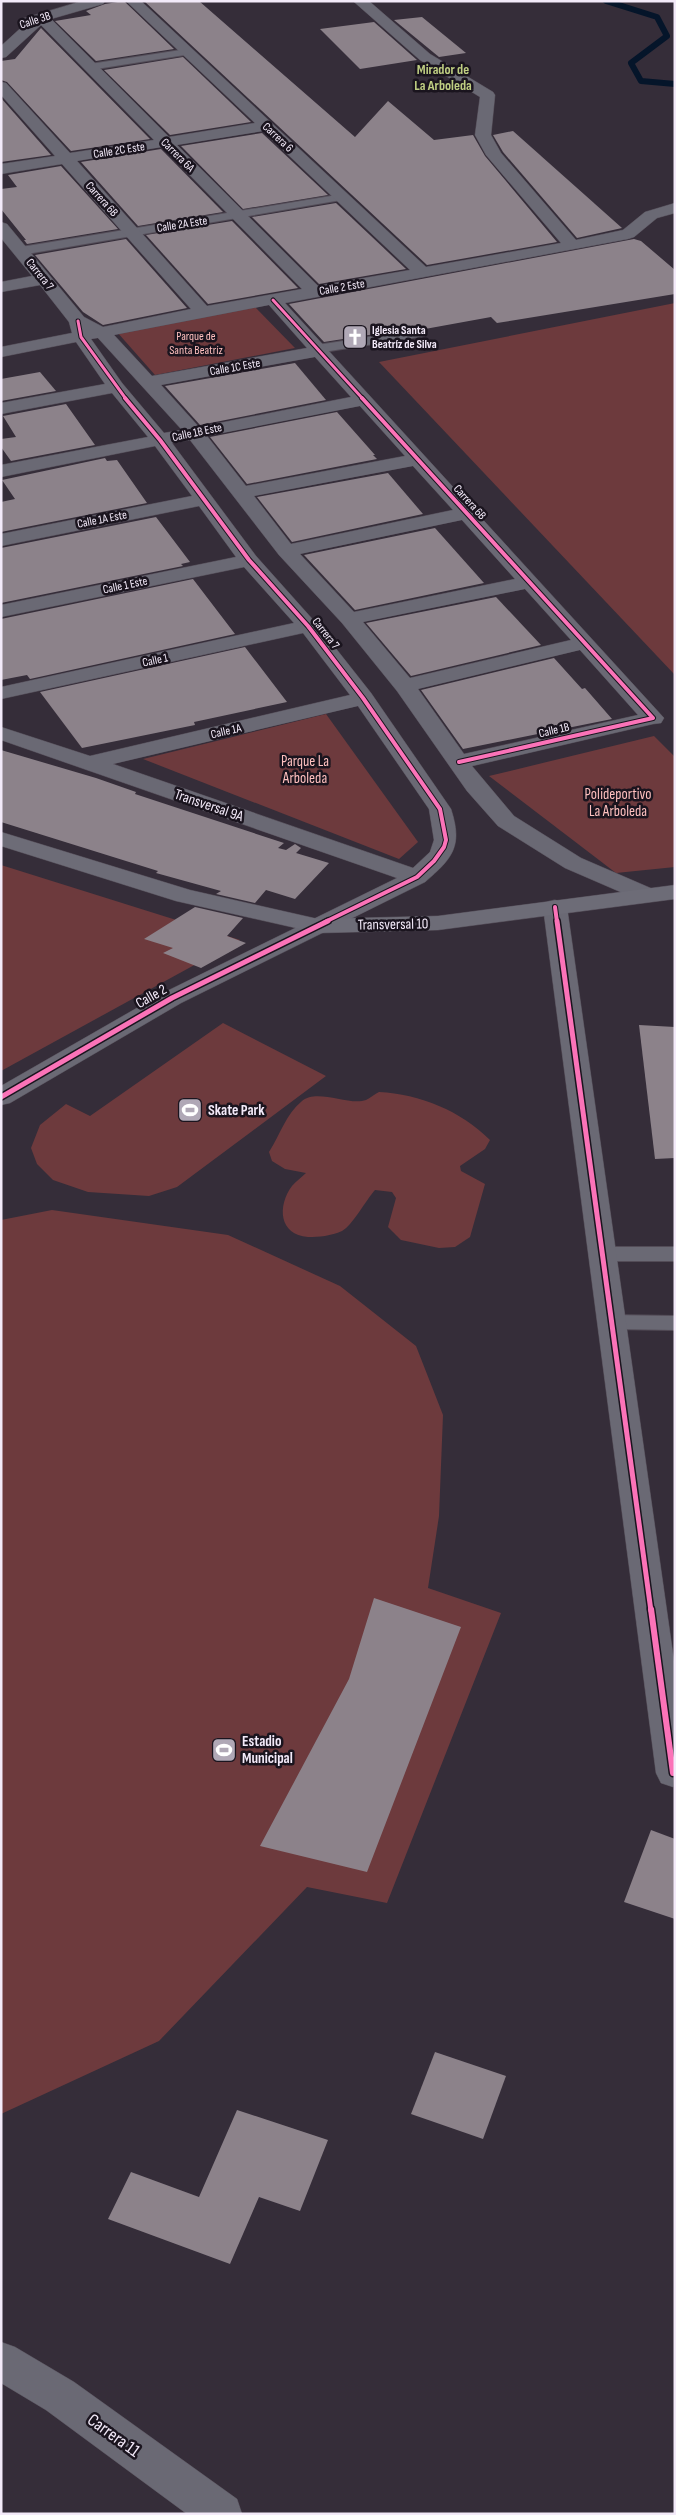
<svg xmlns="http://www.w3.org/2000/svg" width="676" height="2515" font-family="'Sofia Sans Condensed',sans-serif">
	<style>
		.green { fill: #6d3a3d }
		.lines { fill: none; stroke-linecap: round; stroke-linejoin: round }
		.stream { stroke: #05152a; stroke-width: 6 }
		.building { fill: #8c828a }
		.lane-casing { stroke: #534c57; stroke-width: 2 }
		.street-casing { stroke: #534c57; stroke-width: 1 }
		.secondary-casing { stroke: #534c57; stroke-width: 1 }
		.lane { fill: #6a6974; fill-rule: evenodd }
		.street { fill: #6a6974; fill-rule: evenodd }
		.secondary { fill: #6d6c77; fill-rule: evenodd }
		.cycleway-far3-casing { stroke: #1a141e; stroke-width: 5 }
		.cycleway-far2-casing { stroke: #1a141e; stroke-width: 6 }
		.cycleway-far1-casing { stroke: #1a141e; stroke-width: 8 }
		.cycleway-casing { stroke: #1a141e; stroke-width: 9 }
		.cycleway-far3 { stroke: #fb73b8; stroke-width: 3 }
		.cycleway-far2 { stroke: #fb73b8; stroke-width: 4 }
		.cycleway-far1 { stroke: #fb73b8; stroke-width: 5 }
		.cycleway { stroke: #fb73b8; stroke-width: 6 }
		.labels { text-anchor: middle; stroke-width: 5; stroke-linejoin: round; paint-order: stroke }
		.far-street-label { font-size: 12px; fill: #f3eaf9; stroke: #1a141e }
		.far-poi-label { font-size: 12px; font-weight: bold; fill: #f3eaf9; stroke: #1a141e; text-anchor: start }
		.far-park-label { font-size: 12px; fill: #ffc0bf; stroke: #1a141e }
		.far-neighbourhood-label { font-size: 14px; font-weight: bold; fill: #bfce82; stroke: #1a141e }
		.park-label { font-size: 15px; fill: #ffc0bf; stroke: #1a141e }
		.street-label { font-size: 15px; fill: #f3eaf9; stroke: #1a141e }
		.poi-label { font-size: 15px; font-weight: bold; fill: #f3eaf9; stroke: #1a141e; text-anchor: start }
		.near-street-label { font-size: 18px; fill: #f3eaf9; stroke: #1a141e }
	</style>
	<rect width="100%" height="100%" fill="#352d39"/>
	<!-- green -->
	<g class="green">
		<polygon points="675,303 675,675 379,362"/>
		<polygon points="255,307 295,348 155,375 117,332"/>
		<polygon points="326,714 418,842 399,859 143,759"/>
		<polygon points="654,736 675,757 675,867 616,873 489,776"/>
		<polygon points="1,865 240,940 1,1071"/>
		<polygon points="223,1023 326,1076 177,1187 149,1196 88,1192 53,1180 37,1164 31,1148 40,1125 66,1104 90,1116"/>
		<path d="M379 1092C420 1094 461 1111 490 1140L485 1149 460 1166 461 1171 485 1184 470 1237 455 1247 439 1248 401 1240 388 1227 396 1198 392 1192 375 1190C366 1200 352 1226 342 1231 331 1236 319 1237 308 1237 279 1235 277 1206 292 1186 296 1181 302 1177 306 1173L285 1169 272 1161 269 1152C280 1135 286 1114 302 1101 317 1088 349 1106 366 1100 370 1098 375 1094 379 1092Z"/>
		<polygon points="52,1210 228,1235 340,1286 416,1346 443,1415 439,1516 428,1588 501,1613 387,1903 307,1887 159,2041 1,2114 1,1220"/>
	</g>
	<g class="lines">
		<!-- stream -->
		<polyline class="stream" points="606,1 657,17 667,36 631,63 641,81 675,84"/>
	</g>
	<!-- building -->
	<g class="building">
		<polygon points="124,1 174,49 96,61 55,21 91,15 86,11 105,4"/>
		<polygon points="144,1 199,1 355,137 388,101 434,140 473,135 485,156 557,242 427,265"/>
		<polygon points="422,17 466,53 439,57 394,20"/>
		<polygon points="374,22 417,60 360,69 320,29"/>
		<polygon points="41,28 150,139 71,151 7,82 1,80 1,61 15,59"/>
		<polygon points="183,57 251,122 170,135 104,70"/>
		<polygon points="1,98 51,155 1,162"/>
		<polygon points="513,131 622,228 577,238 503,152 493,135"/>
		<polygon points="262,133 328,195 243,209 181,146"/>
		<polygon points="161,149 223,212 138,226 81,162"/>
		<polygon points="61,166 118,229 27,244 24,240 26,240 1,209 1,189 17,187 8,175"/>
		<polygon points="336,203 406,269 319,284 252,217"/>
		<polygon points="232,221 298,288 208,304 146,235"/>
		<polygon points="126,239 187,308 103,325 83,312 35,255"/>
		<polygon points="634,239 641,241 675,270 675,294 497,323 491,317 425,329 420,327 324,342 289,304"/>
		<polygon points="295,363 326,400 200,425 165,386"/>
		<polygon points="40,372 56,391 1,401 1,379"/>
		<polygon points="66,404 95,445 11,461 1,447 1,439 16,437 3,416"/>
		<polygon points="337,412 375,455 373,455 377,459 247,484 210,437"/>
		<polygon points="105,458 107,461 117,460 147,503 1,532 1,502 15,499 2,480"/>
		<polygon points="388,473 423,514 292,542 257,497"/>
		<polygon points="156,517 190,562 181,564 183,566 1,603 1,548"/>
		<polygon points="435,528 484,583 355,610 304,555"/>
		<polygon points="193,579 235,634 30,679 27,675 1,680 1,619"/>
		<polygon points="496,597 541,645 411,676 366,623"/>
		<polygon points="245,647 287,702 194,722 195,725 82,748 40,692"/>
		<polygon points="554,658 582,689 585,688 612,719 463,749 421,690"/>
		<polygon points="1,750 96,778 136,792 135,794 284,843 278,848 286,850 295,844 301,848 296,853 329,863 295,899 266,890 255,903 216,894 221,891 156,873 158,871 1,822"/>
		<polygon points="195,907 243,918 227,936 246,943 201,968 163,953 173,948 144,939"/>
		<polygon points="639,1025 675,1027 675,1158 655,1159"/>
		<polygon points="374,1598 461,1627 367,1872 260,1846 349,1679"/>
		<polygon points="651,1830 675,1839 675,1919 624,1902"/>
		<polygon points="435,2052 506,2076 483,2139 411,2114"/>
		<polygon points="237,2110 328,2140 300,2211 259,2197 230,2264 108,2219 131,2172 199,2197"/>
	</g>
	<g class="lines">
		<defs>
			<g id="lane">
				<polygon points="187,49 192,52 191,54 90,70 85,67 90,64"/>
				<polygon points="343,194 347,195 347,199 21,255 15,251 21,247"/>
				<polygon points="420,329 424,330 426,333 424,336 317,353 311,349 317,345"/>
				<polygon points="603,1247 675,1247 675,1261 603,1261 596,1259 593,1254 596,1249"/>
				<polygon points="612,1315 675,1316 675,1330 612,1329 605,1327 602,1322 605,1317"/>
			</g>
			<g id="street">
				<path d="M82 1H105L103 4 51 19 169 137 255 123 126 1H141L426 267 561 243 486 155 475 135 480 97 420 60 353 1H369L430 54 493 92 495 95 491 135 501 153 576 240 623 230 645 212 675 203V213L657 218 634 237 628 239 285 303 664 718 661 723 653 724 472 766 514 816 581 858 655 890 659 895 655 900 647 902 639 900 565 868 498 826 467 791 397 691 342 623 279 555 190 440 172 443 256 556 315 622 371 693 451 809C463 846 453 858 425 882L181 1003 10 1103 1 1105V1086L163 993 397 878 1 740V727L90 756 350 695 303 633 1 699V687L294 623 244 567 1 617V605L236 557 199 506 1 546V534L192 496 155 446 1 477V465L148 437 112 393 1 414V403L105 384 76 342 1 357V347L72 333 69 322 40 285 1 292V282L32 276 1 238V222L7 224 84 317 103 327 191 309 62 164 1 174V164L55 156 1 95V82L6 83 70 153 154 140 41 25 6 57 1 58V46L24 25 20 22 22 19ZM263 131 410 270 318 286 177 145ZM162 147 302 289 207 306 77 161ZM269 305 307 348 152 376 114 335ZM98 338 182 430 164 433 122 383 91 339ZM315 357 351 397 199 427 161 385ZM360 406 405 456 246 486 207 436ZM413 466 453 510 291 544 254 496ZM462 520 515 579 354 612 300 554ZM525 589 571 640 410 678 363 622ZM580 650 638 715 464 754 418 689ZM358 706 429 809 434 840 430 852 413 868 113 764Z"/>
				<polygon points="555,900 563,902 567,907 675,1668 673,1787 661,1783 656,1773 543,907 547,902"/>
				<polygon points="1,2342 15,2347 74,2382 237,2499 242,2514 187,2514 46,2410 1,2383"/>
			</g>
			<polygon id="secondary" points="1,832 190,890 318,919 438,916 675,885 675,899 438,930 318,933 176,901 1,846"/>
		</defs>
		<!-- lane casing -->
		<use href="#lane" class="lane-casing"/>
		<!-- street casing -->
		<use href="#street" class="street-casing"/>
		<!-- secondary casing -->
		<use href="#secondary" class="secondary-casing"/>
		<!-- lane -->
		<use href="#lane" class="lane"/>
		<!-- street -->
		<use href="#street" class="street"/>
		<!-- secondary -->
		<use href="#secondary" class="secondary"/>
		<defs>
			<g id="cycleway-far3">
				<polyline points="273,300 363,399"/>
				<polyline points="78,321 81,337 126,399"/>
			</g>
			<g id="cycleway-far2">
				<polyline points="125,398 160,440 249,560 308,626 363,698 440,809 446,840 444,847 434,861 417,877 325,922"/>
				<polyline points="362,398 653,718 459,762"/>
				<polyline points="555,907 557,922"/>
			</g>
			<g id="cycleway-far1">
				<polyline points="557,921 651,1611"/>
				<polyline points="1,1097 172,998 328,921"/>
			</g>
			<polyline id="cycleway" points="651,1609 673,1773"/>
		</defs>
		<!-- cycleway-far3 casing -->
		<use href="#cycleway-far3" class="cycleway-far3-casing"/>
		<!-- cycleway-far2 casing -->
		<use href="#cycleway-far2" class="cycleway-far2-casing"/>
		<!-- cycleway-far1 casing -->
		<use href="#cycleway-far1" class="cycleway-far1-casing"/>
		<!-- cycleway casing -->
		<use href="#cycleway" class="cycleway-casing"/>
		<!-- cycleway-far3 -->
		<use href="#cycleway-far3" class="cycleway-far3"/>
		<!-- cycleway-far2 -->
		<use href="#cycleway-far2" class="cycleway-far2"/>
		<!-- cycleway-far1 -->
		<use href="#cycleway-far1" class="cycleway-far1"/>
		<!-- cycleway -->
		<use href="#cycleway" class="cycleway"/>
	</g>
	<!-- icons -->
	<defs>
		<symbol id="church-square" viewBox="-11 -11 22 22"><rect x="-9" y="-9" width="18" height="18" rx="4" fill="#b0a8b6" stroke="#1a141e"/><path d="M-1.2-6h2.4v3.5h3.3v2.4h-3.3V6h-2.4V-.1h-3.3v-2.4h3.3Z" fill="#fff"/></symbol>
		<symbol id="stadium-square" viewBox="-11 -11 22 22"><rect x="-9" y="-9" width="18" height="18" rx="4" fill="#b0a8b6" stroke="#1a141e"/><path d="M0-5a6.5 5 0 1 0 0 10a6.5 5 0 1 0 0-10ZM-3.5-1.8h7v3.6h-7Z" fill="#fff"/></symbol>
	</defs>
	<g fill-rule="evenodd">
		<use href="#church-square" x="341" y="323" width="28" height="28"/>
		<use href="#stadium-square" x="176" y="1096" width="28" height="28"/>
		<use href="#stadium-square" x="210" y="1736" width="28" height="28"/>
	</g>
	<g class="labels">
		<!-- far-street labels -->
		<g class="far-street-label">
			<text transform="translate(35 20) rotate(-18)" y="4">Calle 3B</text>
			<text transform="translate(278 137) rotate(43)" y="4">Carrera 6</text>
			<text transform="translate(119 150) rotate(-9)" y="4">Calle 2C Este</text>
			<text transform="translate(178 155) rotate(45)" y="4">Carrera 6A</text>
			<text transform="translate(102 199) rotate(48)" y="4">Carrera 6B</text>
			<text transform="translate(182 224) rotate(-9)" y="4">Calle 2A Este</text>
			<text transform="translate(40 274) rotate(51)" y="4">Carrera 7</text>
			<text transform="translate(342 287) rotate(-10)" y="4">Calle 2 Este</text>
			<text transform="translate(235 367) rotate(-10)" y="4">Calle 1C Este</text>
			<text transform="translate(197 432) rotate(-12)" y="4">Calle 1B Este</text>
			<text transform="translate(470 502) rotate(48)" y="4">Carrera 6B</text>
			<text transform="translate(102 519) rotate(-11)" y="4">Calle 1A Este</text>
			<text transform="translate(125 585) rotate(-12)" y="4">Calle 1 Este</text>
			<text transform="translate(326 633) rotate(52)" y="4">Carrera 7</text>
			<text transform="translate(155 660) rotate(-12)" y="4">Calle 1</text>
			<text transform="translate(554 730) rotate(-13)" y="4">Calle 1B</text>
			<text transform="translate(226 731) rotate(-13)" y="4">Calle 1A</text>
		</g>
		<!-- far-poi labels -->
		<g class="far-poi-label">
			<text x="372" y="334">Iglesia Santa<tspan x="372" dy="14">Beatríz de Silva</tspan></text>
		</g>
		<!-- far-park labels -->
		<g class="far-park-label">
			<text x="196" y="340">Parque de<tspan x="196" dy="14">Santa Beatríz</tspan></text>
		</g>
		<!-- far-neighbourhood labels -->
		<g class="far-neighbourhood-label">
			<text x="443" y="74">Mirador de<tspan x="443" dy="16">La Arboleda</tspan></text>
		</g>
		<!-- park labels -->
		<g class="park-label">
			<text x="305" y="766">Parque La<tspan x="305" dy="17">Arboleda</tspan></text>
			<text x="618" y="799">Polideportivo<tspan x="618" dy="17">La Arboleda</tspan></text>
		</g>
		<!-- street labels -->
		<g class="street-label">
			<text transform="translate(209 805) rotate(19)" y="5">Transversal 9A</text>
			<text transform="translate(393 924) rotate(-1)" y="5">Transversal 10</text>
			<text transform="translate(151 996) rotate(-30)" y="5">Calle 2</text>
		</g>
		<!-- poi labels -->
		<g class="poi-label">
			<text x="208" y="1115">Skate Park</text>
			<text x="242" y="1746">Estadio<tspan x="242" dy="17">Municipal</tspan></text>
		</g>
		<!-- near-street labels -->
		<g class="near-street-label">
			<text transform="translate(114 2435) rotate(36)" y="6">Carrera 11</text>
		</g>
	</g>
	<!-- border -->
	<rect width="676" height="2515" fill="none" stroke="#f3eaf9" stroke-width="5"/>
</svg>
